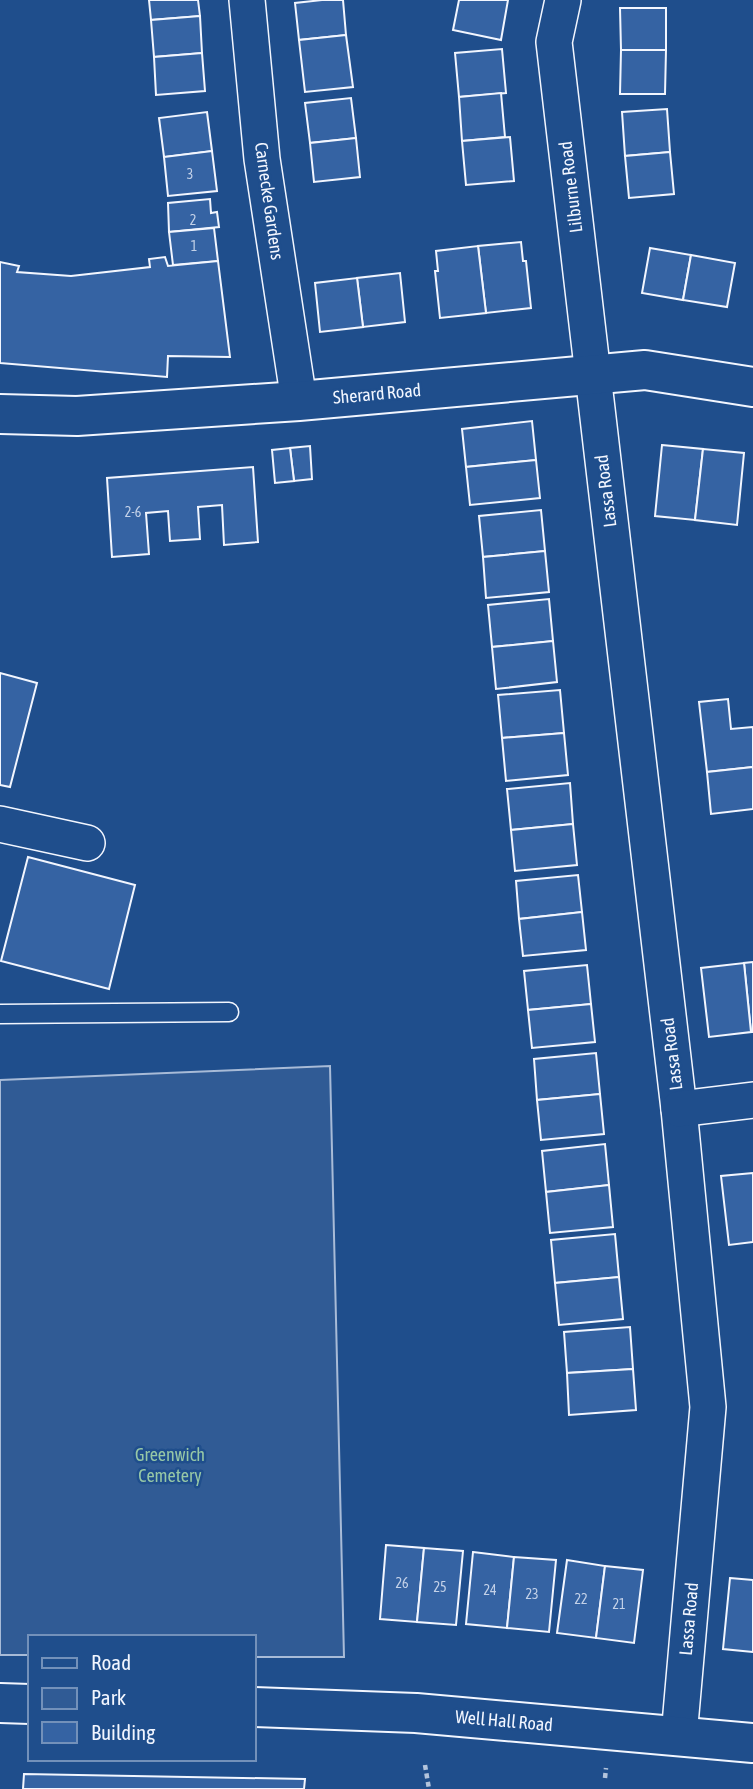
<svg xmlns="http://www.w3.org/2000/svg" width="753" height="1789" font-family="'Asap Condensed',sans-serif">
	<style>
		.green { fill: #305b95; stroke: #a8bbd7; stroke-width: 2 }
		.building { fill: #3563a3; stroke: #f2f6ff; stroke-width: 2 }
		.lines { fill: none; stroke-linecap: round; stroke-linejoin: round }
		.lane-casing { stroke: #f2f6ff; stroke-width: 21 }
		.street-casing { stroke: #f2f6ff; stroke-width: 38 }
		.secondary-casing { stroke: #f2f6ff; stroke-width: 42 }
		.primary-casing { stroke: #f2f6ff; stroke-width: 42 }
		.path { stroke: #b3c4dc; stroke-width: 4.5; stroke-dasharray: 5 3.5; stroke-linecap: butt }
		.lane { stroke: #1f4e8c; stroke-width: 18 }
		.street { stroke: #1f4e8c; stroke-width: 35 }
		.secondary { stroke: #1f4e8c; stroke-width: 38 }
		.primary { stroke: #1f4e8c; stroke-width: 38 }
		.labels { text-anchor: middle; stroke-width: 5; stroke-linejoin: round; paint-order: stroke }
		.number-label { font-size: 14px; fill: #c3d1e8 }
		.street-label { font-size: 18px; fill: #f2f6ff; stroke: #1f4e8c }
		.park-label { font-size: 18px; fill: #97c8a6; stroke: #1f4e8c }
	</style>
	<rect width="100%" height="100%" fill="#1f4e8c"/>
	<!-- green -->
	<polygon class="green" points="330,1066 344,1657 254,1657 254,1637 30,1637 30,1655 0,1655 0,1080"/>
	<!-- building -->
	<g class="building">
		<polygon points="149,0 198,0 200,16 151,20"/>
		<polygon points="322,0 343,0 346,35 299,40 295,3"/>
		<polygon points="459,0 508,0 501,40 453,30"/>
		<polygon points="620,8 666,8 666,50 621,50"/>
		<polygon points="200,16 202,53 154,57 151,20"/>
		<polygon points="346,35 353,87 305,92 299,40"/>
		<polygon points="502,49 506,93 459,97 455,53"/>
		<polygon points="621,50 666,50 665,94 620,94"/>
		<polygon points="202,53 205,91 156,95 154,57"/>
		<polygon points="501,93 505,137 462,141 459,97"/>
		<polygon points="351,98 356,138 310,143 305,103"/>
		<polygon points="667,109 670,152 625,156 622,112"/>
		<polygon points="207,112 212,151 164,157 159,118"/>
		<polygon points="510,137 514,181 466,185 462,141"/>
		<polygon points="356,138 360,177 314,182 310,143"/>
		<polygon points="212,151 217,191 168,196 164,157"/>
		<polygon points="670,152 674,194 629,198 625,156"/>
		<polygon points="210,199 211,213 217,212 219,227 169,232 168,203"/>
		<polygon points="214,228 218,261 173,265 169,232"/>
		<polygon points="521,242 523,261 526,261 531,308 486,313 478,246"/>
		<polygon points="478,246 486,313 440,318 435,271 438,271 436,251"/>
		<polygon points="650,248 691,255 683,300 642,293"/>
		<polygon points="691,255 735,263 727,307 683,300"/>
		<polygon points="165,257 168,266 218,261 230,357 168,356 167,377 0,363 0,262 19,266 17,272 71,276 150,267 149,259"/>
		<polygon points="400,273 405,322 363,327 357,278"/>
		<polygon points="357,278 363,327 320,332 315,283"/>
		<polygon points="532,421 536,460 466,467 462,429"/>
		<polygon points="662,445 703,449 695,520 655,516"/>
		<polygon points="310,446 312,479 294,481 290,448"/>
		<polygon points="290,448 294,481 275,483 272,450"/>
		<polygon points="703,449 744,453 737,525 695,520"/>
		<polygon points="536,460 540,498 470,505 466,467"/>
		<polygon points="253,467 258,542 224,545 222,505 198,507 200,539 170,541 168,511 146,513 149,554 112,557 107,478"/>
		<polygon points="541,510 545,551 483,557 479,516"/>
		<polygon points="545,551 549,592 486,598 483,557"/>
		<polygon points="549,599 553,641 492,647 488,605"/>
		<polygon points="553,641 557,682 496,689 492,647"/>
		<polygon points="0,673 37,683 10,787 0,785"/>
		<polygon points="560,690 564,733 502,738 498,695"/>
		<polygon points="728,699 731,729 753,727 753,767 707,772 699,702"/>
		<polygon points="564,733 568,775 506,781 502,738"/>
		<polygon points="753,767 753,809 711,814 707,772"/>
		<polygon points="570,783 573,824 511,830 507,789"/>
		<polygon points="573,824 577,865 515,871 511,830"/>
		<polygon points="28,857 135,885 109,989 1,961"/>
		<polygon points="578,875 582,912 519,919 516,881"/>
		<polygon points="582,912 586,950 523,956 519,919"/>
		<polygon points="753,962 753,1032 751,1032 744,963"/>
		<polygon points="744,963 751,1032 709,1037 701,968"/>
		<polygon points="587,965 591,1004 528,1010 524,971"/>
		<polygon points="591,1004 595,1042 532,1048 528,1010"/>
		<polygon points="596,1053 600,1094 537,1100 534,1059"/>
		<polygon points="600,1094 604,1134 541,1140 537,1100"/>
		<polygon points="605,1144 609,1185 546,1192 542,1151"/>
		<polygon points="753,1173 753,1242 729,1245 721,1176"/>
		<polygon points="609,1185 613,1227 550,1233 546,1192"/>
		<polygon points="615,1234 619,1277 555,1283 551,1240"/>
		<polygon points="619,1277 623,1319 559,1325 555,1283"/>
		<polygon points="630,1327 633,1369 567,1373 564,1332"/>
		<polygon points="633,1369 636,1410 569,1415 567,1373"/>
		<polygon points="386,1545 424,1548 417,1622 380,1619"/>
		<polygon points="424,1548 463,1551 456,1625 417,1622"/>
		<polygon points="473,1552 514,1557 507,1628 466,1624"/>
		<polygon points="514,1557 556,1560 549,1632 507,1628"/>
		<polygon points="567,1560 605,1566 596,1638 557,1633"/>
		<polygon points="605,1566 643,1570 634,1643 596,1638"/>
		<polygon points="730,1578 753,1580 753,1652 723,1649"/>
		<polygon points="24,1774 305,1779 304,1789 23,1789"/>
	</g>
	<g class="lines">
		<defs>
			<polyline id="lane" points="0,1014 229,1012"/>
			<g id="street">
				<polyline points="247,0 262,159 299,401"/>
				<polyline points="563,0 554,42 679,1109 708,1407 679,1736"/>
				<polyline points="0,824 87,843"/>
				<polyline points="679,1109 753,1100"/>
			</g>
			<polyline id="secondary" points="0,414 77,416 299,401 645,370 753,387"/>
			<g id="primary">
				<polyline points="0,1703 30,1704"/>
				<polyline points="254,1707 416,1713 753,1743"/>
			</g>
		</defs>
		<!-- lane casing -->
		<use href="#lane" class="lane-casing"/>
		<!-- street casing -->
		<use href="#street" class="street-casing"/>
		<!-- secondary casing -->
		<use href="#secondary" class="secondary-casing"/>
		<!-- primary casing -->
		<use href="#primary" class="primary-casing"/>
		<!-- path -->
		<g class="path">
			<polyline points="425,1765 429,1789"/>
			<polyline points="605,1778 606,1768"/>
		</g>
		<!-- lane -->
		<use href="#lane" class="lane"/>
		<!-- street -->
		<use href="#street" class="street"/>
		<!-- secondary -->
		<use href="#secondary" class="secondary"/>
		<!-- primary -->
		<use href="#primary" class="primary"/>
	</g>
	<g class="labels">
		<!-- number labels -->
		<g class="number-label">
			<text x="190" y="179">3</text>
			<text x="193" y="225">2</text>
			<text x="194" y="251">1</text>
			<text x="133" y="517">2-6</text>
			<text x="402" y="1588">26</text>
			<text x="440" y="1592">25</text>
			<text x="490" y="1595">24</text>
			<text x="532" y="1599">23</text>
			<text x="581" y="1604">22</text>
			<text x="619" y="1609">21</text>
		</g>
		<!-- street labels -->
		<g class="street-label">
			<text transform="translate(571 187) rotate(-97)" y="6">Lilburne Road</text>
			<text transform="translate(269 201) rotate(82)" y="6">Carnecke Gardens</text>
			<text transform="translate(377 394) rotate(-5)" y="6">Sherard Road</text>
			<text transform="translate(606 491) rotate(-97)" y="6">Lassa Road</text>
			<text transform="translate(672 1054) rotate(-97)" y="6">Lassa Road</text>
			<text transform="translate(689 1619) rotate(-85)" y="6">Lassa Road</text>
			<text transform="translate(504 1721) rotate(5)" y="6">Well Hall Road</text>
		</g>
		<!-- park labels -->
		<g class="park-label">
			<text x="170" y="1461">Greenwich<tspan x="170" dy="21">Cemetery</tspan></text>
		</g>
	</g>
	<!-- legend -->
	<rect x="28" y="1635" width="228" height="126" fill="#1f4e8c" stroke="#7391ba" stroke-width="2"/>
	<rect x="42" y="1658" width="35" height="10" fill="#1f4e8c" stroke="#7391ba" stroke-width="2"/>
	<text x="91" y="1670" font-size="21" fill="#f2f6ff">Road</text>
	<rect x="42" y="1688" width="35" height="21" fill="#305b95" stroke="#7391ba" stroke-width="2"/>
	<text x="91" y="1705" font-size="21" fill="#f2f6ff">Park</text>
	<rect x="42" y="1722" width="35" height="21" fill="#3563a3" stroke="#7391ba" stroke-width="2"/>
	<text x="91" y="1740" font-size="21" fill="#f2f6ff">Building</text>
</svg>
